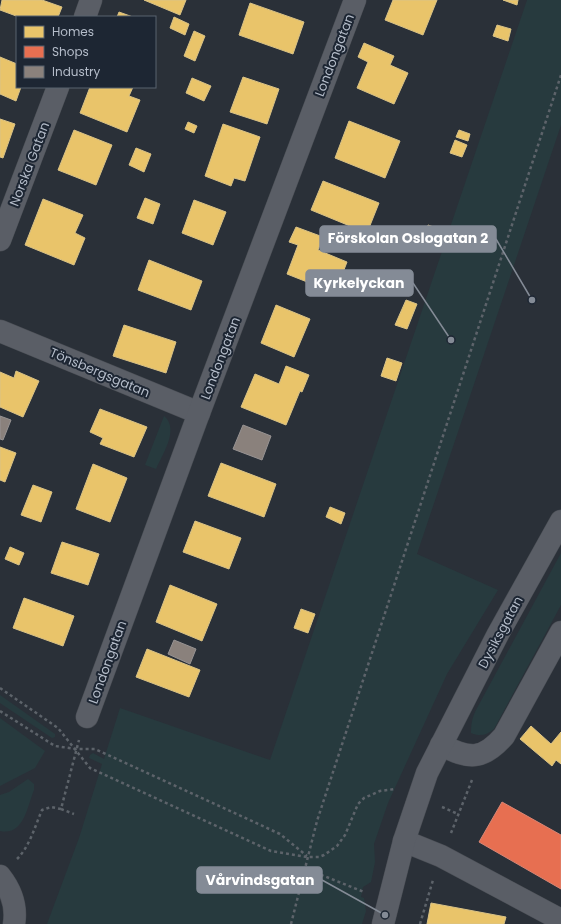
<svg xmlns="http://www.w3.org/2000/svg" width="561" height="924" font-family="Poppins,sans-serif">
	<style>
		.green { fill: #273a3e }
		.homes { fill: #e9c46a; stroke: #d9c286 }
		.shops { fill: #e76f51; stroke: #d88675 }
		.industry { fill: #8a817c; stroke: #979393 }
		.lines { fill: none; stroke-linecap: round; stroke-linejoin: round }
		.street-casing { stroke: #484c53; stroke-width: 23 }
		.path { stroke: #5d636a; stroke-width: 2.5; stroke-dasharray: 3 3; stroke-linecap: butt }
		.street { stroke: #5a5e66; stroke-width: 22 }
		.labels { text-anchor: middle; stroke-width: 4; stroke-linejoin: round; paint-order: stroke }
		.street-label { font-size: 13px; fill: #b4bcc9; stroke: #1d2633 }
		.leader { fill: none; stroke: #848b96; stroke-width: 1.5 }
		.callout-dot { fill: #848b96; stroke: #1d2633; stroke-width: 1.5 }
		.callout { fill: #848b96; stroke: #848b96; stroke-width: 1.5 }
		.callout-label { font-size: 14px; text-anchor: middle; font-weight: bold; fill: #fff }
	</style>
	<rect width="100%" height="100%" fill="#2a3038"/>
	<!-- green -->
	<g class="green">
		<polygon points="527,0 561,0 561,125 417,554 498,590 447,674 388,803 374,844 375,862 371,882 363,887 361,897 364,898 366,911 362,924 47,924 79,838 102,764 89,758 90,755 93,753 104,759 120,708 270,760"/>
		<path d="M164 416C180 429 162 455 156 469L145 465Z"/>
		<path d="M561 553V605L494 729C487 735 480 737 471 733 471 724 472 718 476 710Z"/>
		<polygon points="0,695 55,734 55,737 52,738 0,703"/>
		<polygon points="0,718 45,751 35,768 0,786"/>
		<path d="M28 779 34 784V790C27 807 24 836 0 831V795L9 792Z"/>
	</g>
	<!-- homes -->
	<g class="homes">
		<polygon points="2,0 42,0 62,7 58,17 19,17 0,10"/>
		<polygon points="144,0 186,0 180,15"/>
		<polygon points="393,0 437,0 423,35 385,20"/>
		<polygon points="503,0 518,0 517,5"/>
		<polygon points="250,3 304,22 293,54 239,35"/>
		<polygon points="119,12 133,17 117,17"/>
		<polygon points="174,17 189,24 185,35 170,28"/>
		<polygon points="497,25 511,29 508,41 493,36"/>
		<polygon points="194,31 205,36 195,61 184,56"/>
		<polygon points="364,43 394,56 390,65 408,73 394,104 357,88 368,62 358,57"/>
		<polygon points="0,57 17,64 17,87 21,87 16,101 0,94"/>
		<polygon points="243,77 279,89 267,124 230,112"/>
		<polygon points="192,78 211,86 204,101 186,93"/>
		<polygon points="90,87 133,87 129,96 140,100 127,132 80,113"/>
		<polygon points="0,119 15,124 3,158 0,157"/>
		<polygon points="349,121 400,141 385,178 335,158"/>
		<polygon points="188,122 197,126 194,133 185,129"/>
		<polygon points="223,124 260,137 245,181 234,178 231,186 205,176"/>
		<polygon points="74,130 112,145 96,185 58,170"/>
		<polygon points="459,130 470,134 468,141 456,137"/>
		<polygon points="455,140 467,145 462,157 450,153"/>
		<polygon points="136,148 151,154 144,172 129,165"/>
		<polygon points="323,181 379,203 367,233 311,210"/>
		<polygon points="145,198 160,204 153,224 137,218"/>
		<polygon points="43,199 83,215 75,233 85,238 74,265 25,245"/>
		<polygon points="194,200 226,212 213,245 182,233"/>
		<polygon points="428,225 442,230 436,249 423,244"/>
		<polygon points="296,227 323,237 318,250 347,262 335,293 287,274 298,245 289,242"/>
		<polygon points="149,260 202,281 191,310 138,290"/>
		<polygon points="406,300 417,304 407,329 395,325"/>
		<polygon points="276,305 310,319 294,357 261,343"/>
		<polygon points="124,325 176,342 166,373 113,356"/>
		<polygon points="387,358 402,363 396,381 381,376"/>
		<polygon points="286,366 309,375 302,392 300,391 286,425 241,407 255,374 279,384"/>
		<polygon points="16,371 39,381 23,417 0,407 0,372 14,378"/>
		<polygon points="100,409 147,427 134,457 100,444 103,438 90,432"/>
		<polygon points="0,447 16,453 5,482 0,480"/>
		<polygon points="221,463 276,484 264,517 208,496"/>
		<polygon points="93,464 127,478 110,522 76,509"/>
		<polygon points="33,485 52,492 41,522 21,515"/>
		<polygon points="330,507 345,513 341,524 326,517"/>
		<polygon points="195,521 241,538 229,569 183,552"/>
		<polygon points="62,542 99,554 88,585 51,573"/>
		<polygon points="10,547 24,553 19,565 5,559"/>
		<polygon points="170,585 217,604 202,641 156,622"/>
		<polygon points="24,598 74,616 63,646 13,628"/>
		<polygon points="301,609 315,614 308,633 294,628"/>
		<polygon points="147,649 200,670 189,697 136,677"/>
		<polygon points="531,726 551,744 561,732 561,764 556,760 552,766 520,739"/>
		<polygon points="431,903 506,917 504,924 427,924"/>
	</g>
	<!-- shops -->
	<polygon class="shops" points="502,802 561,835 561,889 479,842"/>
	<!-- industry -->
	<g class="industry">
		<polygon points="0,416 11,420 3,440 0,439"/>
		<polygon points="243,425 271,436 262,460 233,449"/>
		<polygon points="174,640 196,649 190,664 168,654"/>
	</g>
	<g class="lines">
		<defs>
			<g id="street">
				<polyline points="85,17 91,0"/>
				<polyline points="0,240 58,87"/>
				<polyline points="0,331 199,413"/>
				<polyline points="87,717 196,421 355,0"/>
				<path d="M441 745C469 759 482 761 504 736L561 632"/>
				<polyline points="404,841 441,856 561,920"/>
				<path d="M0 876C11 890 17 906 14 924"/>
				<polyline points="383,924 404,841 427,773 498,634 561,521"/>
			</g>
		</defs>
		<!-- street casing -->
		<use href="#street" class="street-casing"/>
		<!-- path -->
		<g class="path">
			<polyline points="0,688 58,728 90,768 271,851 307,857 319,857 324,855 337,846 345,835 358,804 364,798 380,791 395,789"/>
			<polyline points="0,711 55,746 76,749 95,749 280,834 307,856"/>
			<polyline points="442,807 458,814"/>
			<polyline points="61,809 74,814"/>
			<polyline points="451,833 472,780"/>
			<path d="M17 859C30 846 35 826 42 810L51 807 61 809 79 740"/>
			<polyline points="304,868 364,892"/>
			<polyline points="291,924 317,821 561,75"/>
			<polyline points="420,924 433,880"/>
		</g>
		<!-- street -->
		<use href="#street" class="street"/>
	</g>
	<g class="labels">
		<!-- street labels -->
		<g class="street-label">
			<text transform="translate(334 55) rotate(-69)" y="5">Londongatan</text>
			<text transform="translate(29 164) rotate(-69)" y="5">Norska Gatan</text>
			<text transform="translate(220 358) rotate(-69)" y="5">Londongatan</text>
			<text transform="translate(100 372) rotate(23)" y="5">Tönsbergsgatan</text>
			<text transform="translate(500 632) rotate(-62)" y="5">Dysiksgatan</text>
			<text transform="translate(107 662) rotate(-70)" y="5">Londongatan</text>
		</g>
	</g>
	<!-- callouts -->
	<path class="leader" d="M532 300L496 239M451 340L413 283M385 915L322 880"/>
	<g class="callout-dot">
		<circle cx="532" cy="300" r="4"/>
		<circle cx="451" cy="340" r="4"/>
		<circle cx="385" cy="915" r="4"/>
	</g>
	<g class="callout">
		<rect x="320" y="226" width="176" height="26" rx="4"/>
		<rect x="306" y="270" width="107" height="26" rx="4"/>
		<rect x="197" y="867" width="125" height="26" rx="4"/>
	</g>
	<g class="callout-label">
		<text x="408" y="243">Förskolan Oslogatan 2</text>
		<text x="359" y="288">Kyrkelyckan</text>
		<text x="260" y="885">Vårvindsgatan</text>
	</g>
	<!-- legend -->
	<rect x="16" y="16" width="140" height="72" fill="#1d2633" stroke="#59626f"/>
	<rect x="24" y="26" width="20" height="12" fill="#e9c46a" stroke="#59626f"/>
	<text x="52" y="36" font-size="12" fill="#b4bcc9">Homes</text>
	<rect x="24" y="46" width="20" height="12" fill="#e76f51" stroke="#59626f"/>
	<text x="52" y="56" font-size="12" fill="#b4bcc9">Shops</text>
	<rect x="24" y="66" width="20" height="12" fill="#8a817c" stroke="#59626f"/>
	<text x="52" y="76" font-size="12" fill="#b4bcc9">Industry</text>
</svg>
